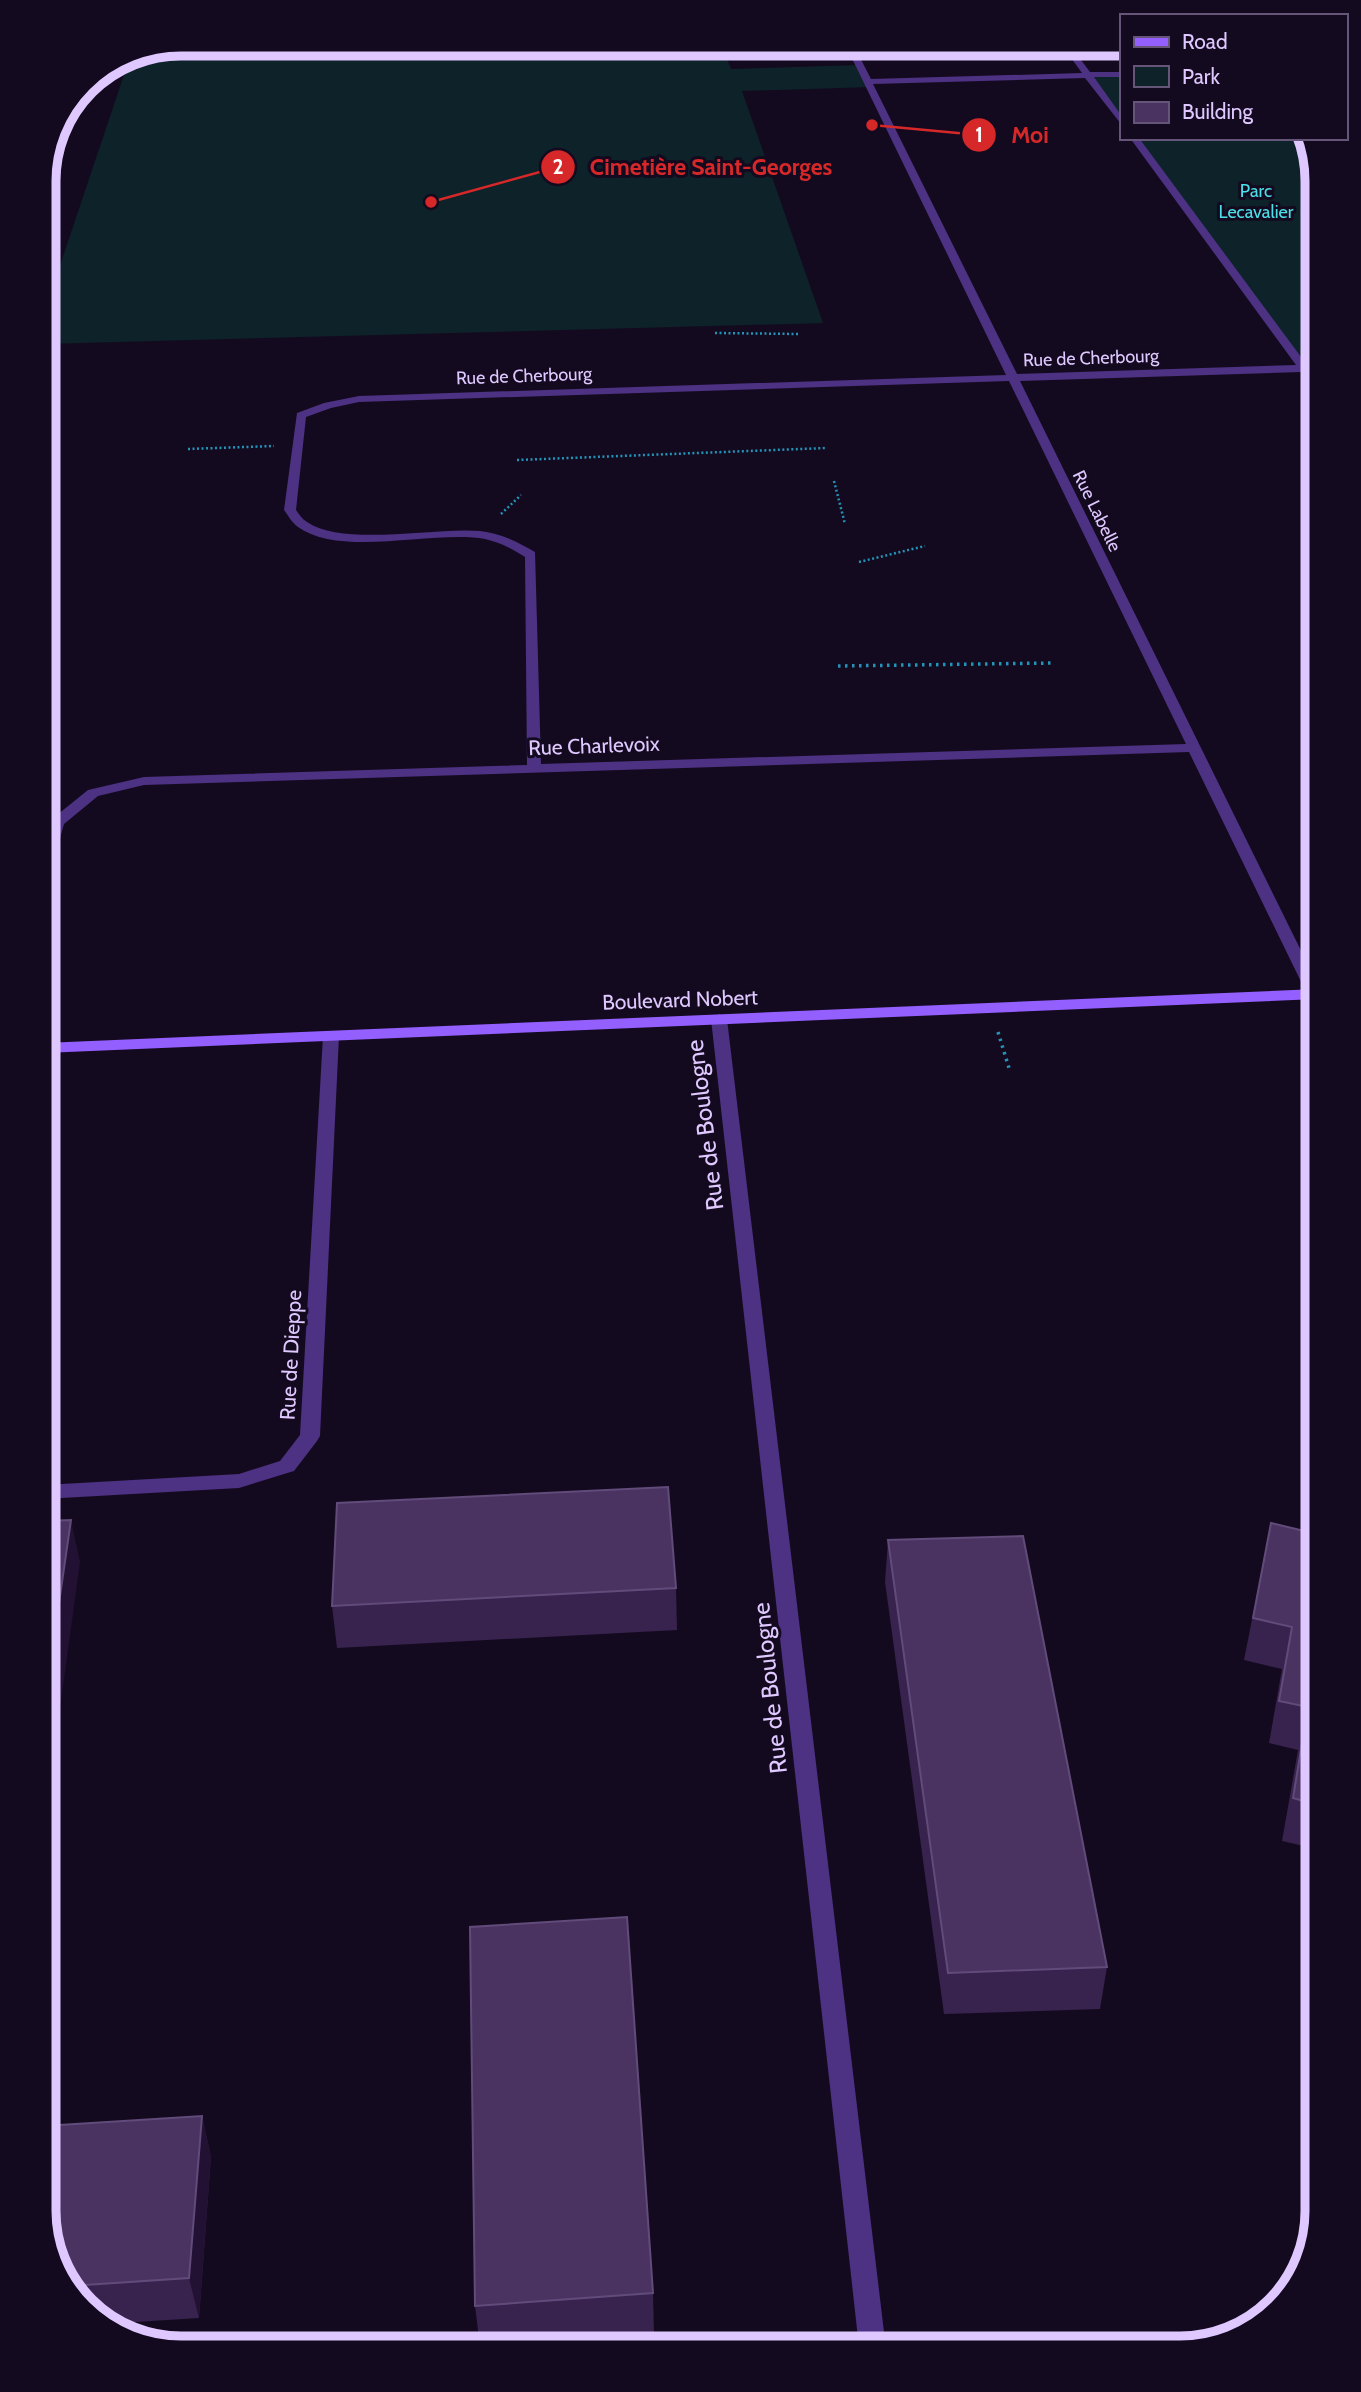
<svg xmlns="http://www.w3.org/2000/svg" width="1361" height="2392" font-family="Cabin,sans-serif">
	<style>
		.green { fill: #0d2229 }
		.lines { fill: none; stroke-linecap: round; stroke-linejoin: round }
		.path-far1 { stroke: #2393b8; stroke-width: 2.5; stroke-dasharray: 2 2.5; stroke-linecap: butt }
		.path { stroke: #2393b8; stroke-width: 3.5; stroke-dasharray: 2.5 4.5; stroke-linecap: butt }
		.street { fill: #4d3182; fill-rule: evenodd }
		.secondary { fill: #945fff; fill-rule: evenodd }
		.wall { fill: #38224e }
		.shaded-wall { fill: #213 }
		.building { fill: #4a3361; stroke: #614b7a; stroke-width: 2 }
		.labels { text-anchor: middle; stroke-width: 6; stroke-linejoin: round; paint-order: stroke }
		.far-park-label { font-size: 18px; fill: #4bdfe8; stroke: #140a1f }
		.far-street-label { font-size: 18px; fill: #dfc8ff; stroke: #140a1f }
		.street-label { font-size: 21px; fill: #dfc8ff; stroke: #140a1f }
		.near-street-label { font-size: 24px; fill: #dfc8ff; stroke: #140a1f }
		.rim { fill: none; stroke: #dfc8ff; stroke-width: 9 }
		.leader { fill: none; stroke: #d62828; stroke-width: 2.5 }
		.callout-dot { fill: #d62828; stroke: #140a1f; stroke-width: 2.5 }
		.mark-label { font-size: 21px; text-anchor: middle; font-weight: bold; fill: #fff }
		.callout-label { font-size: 23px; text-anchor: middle; font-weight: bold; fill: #d62828; stroke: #140a1f; stroke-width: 6; stroke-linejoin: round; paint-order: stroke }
	</style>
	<rect width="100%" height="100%" fill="#140a1f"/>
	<!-- green -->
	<g class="green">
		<polygon points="181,44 721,44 731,69 859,65 871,87 742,91 823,323 44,344 44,313 131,54"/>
		<polygon points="1121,74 1121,121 1087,75"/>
		<polygon points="1134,138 1307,138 1317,181 1317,368 1305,369"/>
	</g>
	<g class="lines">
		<!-- path-far1 -->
		<g class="path-far1">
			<polyline points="715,333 798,334"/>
			<polyline points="188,449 274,446"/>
			<polyline points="517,460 826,448"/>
			<polyline points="834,481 845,524"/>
			<polyline points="501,514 521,495"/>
			<polyline points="859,562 925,546"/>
		</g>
		<!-- path -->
		<g class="path">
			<polyline points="838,666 1053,663"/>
			<polyline points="998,1032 1009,1068"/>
		</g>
		<!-- street -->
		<g class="street">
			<path d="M845 44H853L871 79 1082 73 1061 44H1069L1090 72H1121V77H1094L1121 115V124L1085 78 873 84 1017 374 1296 365 1130 138H1139L1307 365H1317V371H1312L1317 379V389L1313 388 1301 372 1020 381 1317 983V998L1309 997 1307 994 1189 752 144 785 98 796 64 824 51 870 44 874V843L52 819 88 790 144 777 527 765 525 557C513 549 499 542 485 539 434 530 341 558 298 527 292 523 288 515 284 510L297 413 324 403 359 396 1006 375ZM1009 381 1186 744 541 764 535 552C518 542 500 533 480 531 434 527 344 547 307 522 302 519 299 514 296 510L306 417 331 408 359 402Z"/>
			<polygon points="719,1014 727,1019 884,2332 893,2348 862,2348 858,2338 711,1019"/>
			<polygon points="331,1031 339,1036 320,1436 317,1441 294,1471 239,1488 44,1499 44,1485 239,1474 280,1461 300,1435 323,1036"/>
		</g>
		<!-- secondary -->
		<polygon class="secondary" points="1317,989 1317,999 44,1053 44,1043"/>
	</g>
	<!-- wall -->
	<g class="wall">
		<polygon points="1271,1523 1317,1534 1317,1849 1282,1841 1298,1750 1269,1743 1282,1669 1244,1660"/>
		<polygon points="888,1540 1107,1967 1100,2009 944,2014 885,1582"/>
		<polygon points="676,1588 677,1630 337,1648 332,1606"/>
		<polygon points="202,2116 211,2157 199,2318 104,2324 58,2271"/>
		<polygon points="653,2293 654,2333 480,2346 475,2306"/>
	</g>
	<!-- shaded-wall -->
	<g class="shaded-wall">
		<polygon points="71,1520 80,1562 44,1826 44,1707"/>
		<polygon points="202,2116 211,2157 199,2318 189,2278"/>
	</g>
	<!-- building -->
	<g class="building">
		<polygon points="668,1487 676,1588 332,1606 337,1503"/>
		<polygon points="71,1520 44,1707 44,1521"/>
		<polygon points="1271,1523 1317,1534 1317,1805 1293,1798 1308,1707 1279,1701 1292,1627 1253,1618"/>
		<polygon points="1023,1536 1107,1967 948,1973 888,1540"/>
		<polygon points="627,1917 653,2293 475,2306 470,1927"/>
		<polygon points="202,2116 189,2278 70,2286 58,2271 44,2211 44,2126"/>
	</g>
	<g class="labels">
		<!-- far-park labels -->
		<g class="far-park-label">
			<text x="1256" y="197">Parc<tspan x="1256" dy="21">Lecavalier</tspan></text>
		</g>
		<!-- far-street labels -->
		<g class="far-street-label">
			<text transform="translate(1091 358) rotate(-2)" y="6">Rue de Cherbourg</text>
			<text transform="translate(524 376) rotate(-2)" y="6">Rue de Cherbourg</text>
			<text transform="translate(1097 511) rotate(64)" y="6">Rue Labelle</text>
		</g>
		<!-- street labels -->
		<g class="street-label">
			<text transform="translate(594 746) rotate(-2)" y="7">Rue Charlevoix</text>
			<text transform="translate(680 1000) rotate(-2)" y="7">Boulevard Nobert</text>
			<text transform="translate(291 1355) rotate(-87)" y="7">Rue de Dieppe</text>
		</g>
		<!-- near-street labels -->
		<g class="near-street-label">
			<text transform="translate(705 1125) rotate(-97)" y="8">Rue de Boulogne</text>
			<text transform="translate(770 1688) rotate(-96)" y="8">Rue de Boulogne</text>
		</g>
	</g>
	<!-- crop -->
	<path d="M0 0H1361V2392H0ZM181 56H1180A125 125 0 0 1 1305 181V2211A125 125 0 0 1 1180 2336H181A125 125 0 0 1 56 2211V181A125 125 0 0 1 181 56Z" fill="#140a1f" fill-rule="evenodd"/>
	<path class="rim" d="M181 56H1180A125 125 0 0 1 1305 181V2211A125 125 0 0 1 1180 2336H181A125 125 0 0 1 56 2211V181A125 125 0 0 1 181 56Z"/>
	<!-- callouts -->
	<path class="leader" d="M872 125L979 135M431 202L558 167"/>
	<g class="callout-dot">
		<circle cx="872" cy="125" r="7"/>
		<circle cx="431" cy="202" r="7"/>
		<circle cx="979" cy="135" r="18"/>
		<circle cx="558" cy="167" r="18"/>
	</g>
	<g class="mark-label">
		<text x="979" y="142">1</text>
		<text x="558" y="174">2</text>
	</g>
	<g class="callout-label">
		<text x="1030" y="143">Moi</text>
		<text x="711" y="175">Cimetière Saint-Georges</text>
	</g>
	<!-- legend -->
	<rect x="1120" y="14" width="228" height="126" fill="#140a1f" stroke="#655679" stroke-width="2"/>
	<rect x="1134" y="37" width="35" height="10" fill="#945fff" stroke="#655679" stroke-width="2"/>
	<text x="1182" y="49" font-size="21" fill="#dfc8ff">Road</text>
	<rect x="1134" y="66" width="35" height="21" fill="#0d2229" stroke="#655679" stroke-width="2"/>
	<text x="1182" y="84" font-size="21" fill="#dfc8ff">Park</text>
	<rect x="1134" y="102" width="35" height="21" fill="#4a3361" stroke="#655679" stroke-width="2"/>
	<text x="1182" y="119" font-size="21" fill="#dfc8ff">Building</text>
</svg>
